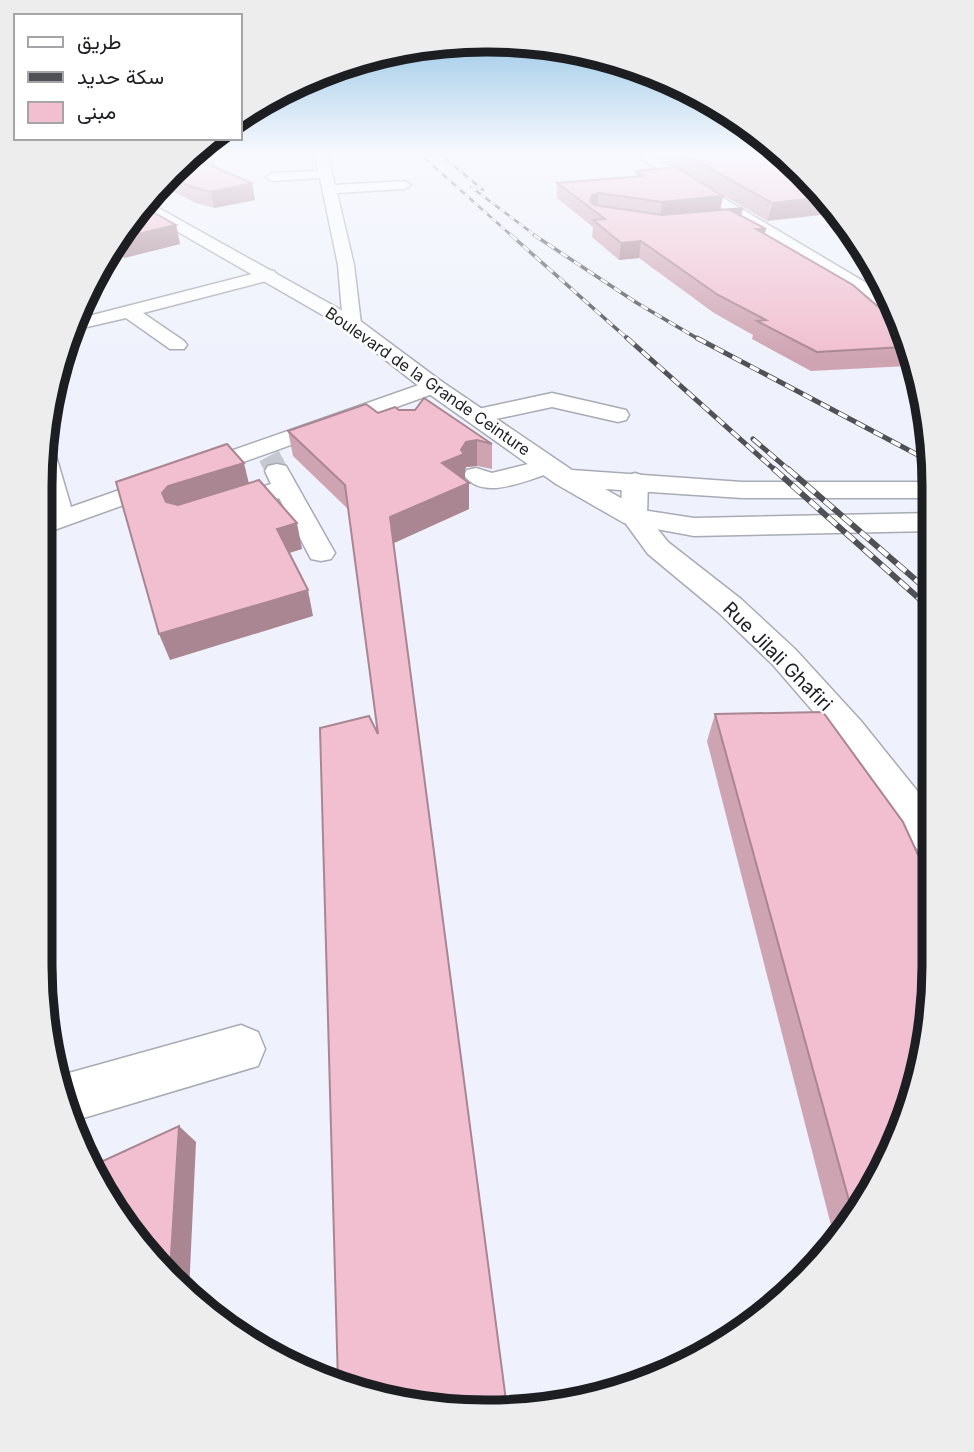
<svg xmlns="http://www.w3.org/2000/svg" width="974" height="1452" font-family="Inter,Vazirmatn,sans-serif">
	<style>
		.lines { fill: none; stroke-linecap: round; stroke-linejoin: round }
		.minor-tunnel { stroke: #c5c8d0; stroke-width: 22; stroke-dasharray: 22 11; stroke-linecap: butt }
		.minor-casing { stroke: #a8abb5; stroke-width: 3 }
		.major-casing { stroke: #a8abb5; stroke-width: 3 }
		.minor { fill: #fff; fill-rule: evenodd }
		.major { fill: #fff; fill-rule: evenodd }
		.rail-far3-casing { stroke: #4f5156; stroke-width: 2.5 }
		.rail-far2-casing { stroke: #4f5156; stroke-width: 3.5 }
		.rail-far1-casing { stroke: #4f5156; stroke-width: 5 }
		.rail-casing { stroke: #4f5156; stroke-width: 6 }
		.rail-far3 { stroke: #fff; stroke-width: 2; stroke-dasharray: 6; stroke-linecap: butt }
		.rail-far2 { stroke: #fff; stroke-width: 2.5; stroke-dasharray: 8; stroke-linecap: butt }
		.rail-far1 { stroke: #fff; stroke-width: 3.5; stroke-dasharray: 10; stroke-linecap: butt }
		.rail { stroke: #fff; stroke-width: 4.5; stroke-dasharray: 12; stroke-linecap: butt }
		.wall { fill: #cfa4b2 }
		.shaded-wall { fill: #a98691 }
		.building { fill: #f1bfcf; stroke: #a98691; stroke-width: 2 }
		.labels { text-anchor: middle; stroke-width: 5; stroke-linejoin: round; paint-order: stroke }
		.far-street-label { font-size: 16px; fill: #1d1e22; stroke: #fff }
		.street-label { font-size: 19px; fill: #1d1e22; stroke: #fff }
		.rim { fill: none; stroke: #1d1e22; stroke-width: 9 }
	</style>
	<rect width="100%" height="100%" fill="#eff2fc"/>
	<g class="lines">
		<!-- minor-tunnel -->
		<polyline class="minor-tunnel" points="269,456 277,471"/>
		<defs>
			<g id="minor">
				<polygon points="315,154 327,154 335,185 404,181 411,185 404,189 337,193 354,265 361,324 352,330 343,324 338,265 320,178 273,181 266,177 273,173 318,171"/>
				<polygon points="634,154 649,154 890,297 894,311 886,310"/>
				<polygon points="268,270 274,271 277,275 274,279 143,313 184,341 187,345 184,349 170,349 126,318 74,330 77,319"/>
				<polygon points="433,380 441,381 444,386 441,391 43,534 43,517 47,515 44,501 44,449 53,451 56,456 71,507"/>
				<polygon points="552,393 626,410 629,415 626,420 618,422 552,407 477,423 469,421 466,416 469,411"/>
				<path d="M548 459 557 461 560 466 557 471C531 478 483 503 464 475L467 470 476 468 492 473Z"/>
				<polygon points="277,464 286,466 335,553 331,559 321,561 311,559 279,498 226,515 217,513 213,507 217,501 271,484 265,471 268,466"/>
				<polygon points="635,473 644,476 648,481 647,516 668,542 741,599 795,649 861,721 931,808 931,853 917,849 837,739 773,665 719,613 648,554 621,517 622,481 626,476"/>
				<polygon points="241,1025 258,1032 265,1049 258,1066 70,1122 64,1108 58,1076"/>
			</g>
			<polygon id="major" points="146,201 359,320 441,381 572,470 742,482 933,482 933,498 742,498 605,489 642,510 694,518 932,513 932,531 694,536 624,523 556,484 425,391 345,328 140,210"/>
		</defs>
		<!-- minor casing -->
		<use href="#minor" class="minor-casing"/>
		<!-- major casing -->
		<use href="#major" class="major-casing"/>
		<!-- minor -->
		<use href="#minor" class="minor"/>
		<!-- major -->
		<use href="#major" class="major"/>
		<defs>
			<g id="rail-far3">
				<polyline points="420,154 512,236"/>
				<polyline points="440,154 483,190"/>
				<polyline points="471,187 536,236"/>
			</g>
			<g id="rail-far2">
				<polyline points="511,235 629,340"/>
				<polyline points="534,235 637,303 700,340"/>
			</g>
			<g id="rail-far1">
				<polyline points="627,338 776,471"/>
				<polyline points="697,338 933,463"/>
				<polyline points="753,439 790,471"/>
			</g>
			<g id="rail">
				<polyline points="774,469 932,610"/>
				<polyline points="788,469 932,594"/>
			</g>
		</defs>
		<!-- rail-far3 casing -->
		<use href="#rail-far3" class="rail-far3-casing"/>
		<!-- rail-far2 casing -->
		<use href="#rail-far2" class="rail-far2-casing"/>
		<!-- rail-far1 casing -->
		<use href="#rail-far1" class="rail-far1-casing"/>
		<!-- rail casing -->
		<use href="#rail" class="rail-casing"/>
		<!-- rail-far3 -->
		<use href="#rail-far3" class="rail-far3"/>
		<!-- rail-far2 -->
		<use href="#rail-far2" class="rail-far2"/>
		<!-- rail-far1 -->
		<use href="#rail-far1" class="rail-far1"/>
		<!-- rail -->
		<use href="#rail" class="rail"/>
	</g>
	<!-- wall -->
	<g class="wall">
		<polygon points="201,154 213,154 216,167 215,167 255,200 214,208 196,203 160,185"/>
		<polygon points="654,154 784,154 767,221"/>
		<polygon points="636,171 723,196 720,210 743,208 741,216 766,229 764,234 897,323 908,366 811,371 752,339 753,335 714,313 639,258 619,260 592,237 593,227 557,198 557,183 636,177"/>
		<polygon points="142,206 176,225 180,244 124,258 117,244"/>
		<polygon points="399,410 415,410 492,444 492,469 477,466 466,467 465,470 465,480 469,483 469,509 393,543 378,734 349,510 293,456 288,431"/>
		<polygon points="715,714 888,1162 841,1233 833,1233 707,741"/>
	</g>
	<!-- shaded-wall -->
	<g class="shaded-wall">
		<polygon points="206,154 213,154 216,167 189,174 187,165 199,156"/>
		<polygon points="252,183 255,200 214,208 211,192"/>
		<polygon points="599,193 597,208 590,201 592,195"/>
		<polygon points="723,196 720,211 660,217 662,202"/>
		<polygon points="817,198 830,214 767,221 772,203"/>
		<polygon points="743,208 739,224 730,210"/>
		<polygon points="176,225 180,244 124,258 118,241 121,238"/>
		<polygon points="756,229 766,229 762,245"/>
		<polygon points="641,241 639,258 619,260 621,243"/>
		<polygon points="115,247 119,260 104,263"/>
		<polygon points="477,440 477,466 466,467 465,470 465,480 442,463 466,442"/>
		<polygon points="244,463 250,488 171,519 162,493 168,486"/>
		<polygon points="469,483 469,509 392,544 390,517"/>
		<polygon points="297,523 302,549 283,555 277,529"/>
		<polygon points="308,590 313,616 170,660 159,634"/>
		<polygon points="179,1126 196,1142 189,1292 170,1272"/>
	</g>
	<!-- building -->
	<g class="building">
		<polygon points="685,154 784,154 817,198 772,203"/>
		<polygon points="192,161 210,165 252,183 211,192 192,187 171,177"/>
		<polygon points="676,167 723,196 662,202 599,193 592,195 590,201 594,205 662,215 743,208 730,210 766,229 756,229 853,285 897,323 903,347 817,352 757,321 766,320 718,295 641,241 621,243 593,220 605,219 557,183 643,176 636,171"/>
		<polygon points="142,206 176,225 121,238"/>
		<polygon points="424,398 492,444 477,440 466,442 461,450 464,454 442,463 469,483 390,517 507,1408 457,1411 338,1383 320,728 369,716 378,734 345,485 288,431 366,404 378,413 395,407 399,410 415,410"/>
		<polygon points="227,444 244,463 168,486 162,493 166,502 178,505 259,480 297,523 277,529 308,590 159,634 116,482"/>
		<polygon points="823,712 903,822 931,883 930,1024 888,1162 853,1215 715,714"/>
		<polygon points="179,1126 170,1272 116,1214 92,1166"/>
	</g>
	<!-- sky -->
	<linearGradient id="sky" x2="0" y2="1"><stop stop-color="#84bce0"/><stop offset="0.43" stop-color="#f8f9fe"/><stop offset="1" stop-color="#f8f9fe" stop-opacity="0"/></linearGradient>
	<rect width="974" height="357" fill="url(#sky)"/>
	<g class="labels">
		<!-- far-street labels -->
		<g class="far-street-label">
			<text transform="translate(428 381) rotate(35)" y="6">Boulevard de la Grande Ceinture</text>
		</g>
		<!-- street labels -->
		<g class="street-label">
			<text transform="translate(778 656) rotate(45)" y="7">Rue Jilali Ghafiri</text>
		</g>
	</g>
	<!-- crop -->
	<path d="M0 0H974V1452H0ZM486 52H488A434 434 0 0 1 922 486V966A434 434 0 0 1 488 1400H486A434 434 0 0 1 52 966V486A434 434 0 0 1 486 52Z" fill="#ededed" fill-rule="evenodd"/>
	<path class="rim" d="M486 52H488A434 434 0 0 1 922 486V966A434 434 0 0 1 488 1400H486A434 434 0 0 1 52 966V486A434 434 0 0 1 486 52Z"/>
	<!-- legend -->
	<rect x="14" y="14" width="228" height="126" fill="#ffffff" stroke="#a5a5a7" stroke-width="2"/>
	<rect x="28" y="37" width="35" height="10" fill="#ffffff" stroke="#a5a5a7" stroke-width="2"/>
	<text x="77" y="49" font-size="21" fill="#1d1e22">طريق</text>
	<rect x="28" y="72" width="35" height="10" fill="#4f5156" stroke="#a5a5a7" stroke-width="2"/>
	<text x="77" y="84" font-size="21" fill="#1d1e22">سكة حديد</text>
	<rect x="28" y="102" width="35" height="21" fill="#f1bfcf" stroke="#a5a5a7" stroke-width="2"/>
	<text x="77" y="119" font-size="21" fill="#1d1e22">مبنى</text>
</svg>
